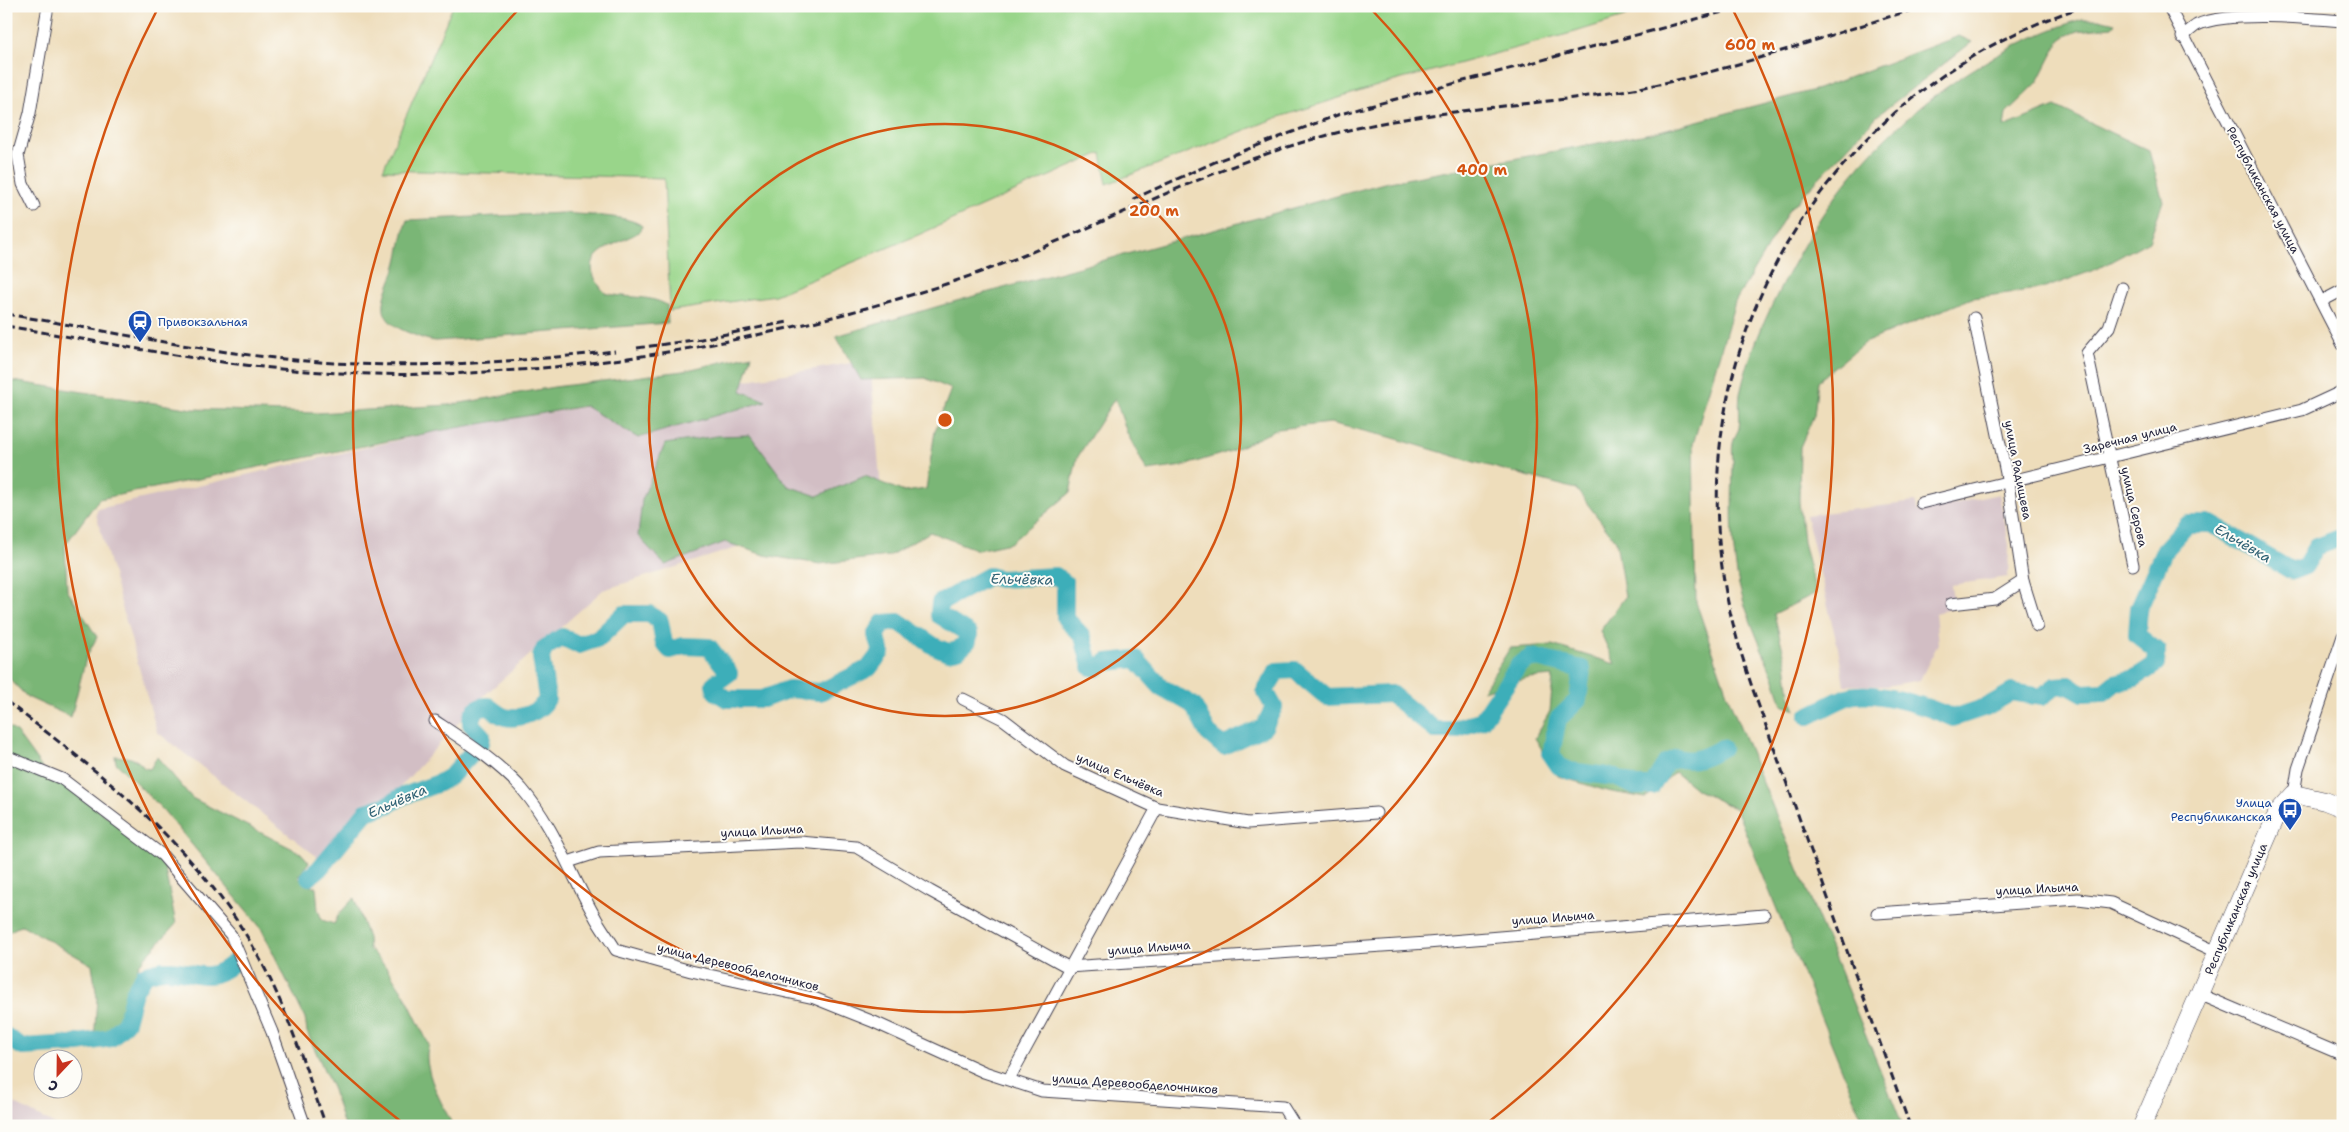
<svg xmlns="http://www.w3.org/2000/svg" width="2349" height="1132" font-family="'Shantell Sans',sans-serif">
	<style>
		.industrial { fill: #d2bec4 }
		.green { fill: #99d58a; stroke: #5e7c62 }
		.forest { fill: #7ab676; stroke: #4e6c58 }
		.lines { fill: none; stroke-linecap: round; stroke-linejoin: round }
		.river { stroke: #3eaeb9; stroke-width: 18 }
		.minor-casing { stroke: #413e4e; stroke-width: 13 }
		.primary-casing { stroke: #413e4e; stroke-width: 19 }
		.minor { stroke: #fff; stroke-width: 11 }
		.primary { stroke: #fff; stroke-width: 18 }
		.rail { stroke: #22223b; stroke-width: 3; stroke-dasharray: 8 4; stroke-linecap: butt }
		.ring { fill: none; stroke: #d45411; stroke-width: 2.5 }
		.labels { text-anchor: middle; stroke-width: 4; stroke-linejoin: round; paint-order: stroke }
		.street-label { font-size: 12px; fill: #22223b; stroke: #fdfcf7 }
		.transit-label { font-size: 12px; fill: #164399; stroke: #fdfcf7; text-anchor: start }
		.water-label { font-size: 14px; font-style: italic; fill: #2f6174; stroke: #fdfcf7 }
		.centre { fill: #d45411; stroke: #fdfcf7; stroke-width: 2.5 }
		.ring-label { font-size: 15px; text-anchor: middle; font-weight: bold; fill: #d45411; stroke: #fdfcf7; stroke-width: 4; stroke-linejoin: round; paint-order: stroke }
	</style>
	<rect width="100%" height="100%" fill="#fdfcf7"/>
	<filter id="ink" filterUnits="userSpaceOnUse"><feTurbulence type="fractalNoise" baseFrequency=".02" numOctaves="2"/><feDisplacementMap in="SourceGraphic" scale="10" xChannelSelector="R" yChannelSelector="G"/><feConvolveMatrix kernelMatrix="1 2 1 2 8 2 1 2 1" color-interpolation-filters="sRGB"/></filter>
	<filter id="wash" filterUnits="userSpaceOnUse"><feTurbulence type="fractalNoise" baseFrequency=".0096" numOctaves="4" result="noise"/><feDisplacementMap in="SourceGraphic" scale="20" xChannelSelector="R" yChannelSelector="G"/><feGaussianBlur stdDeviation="1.12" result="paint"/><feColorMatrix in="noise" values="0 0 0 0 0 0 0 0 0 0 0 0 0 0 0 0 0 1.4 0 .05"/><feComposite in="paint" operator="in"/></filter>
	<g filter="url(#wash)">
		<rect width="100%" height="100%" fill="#edb"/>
		<!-- industrial -->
		<g class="industrial">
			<polygon points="870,360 882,502 603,590 479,700 329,866 157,732 96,514 98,509 438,431"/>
			<polygon points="1999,494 2009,545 2008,577 1951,585 1954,608 1935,613 1938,644 1920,680 1886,686 1844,685 1838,648 1806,515 1915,502 1918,511"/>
			<polygon points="6,1099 57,1126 6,1126"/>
		</g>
		<!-- green -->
		<polygon class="green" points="453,6 1645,6 1624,17 1575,32 1380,85 1276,118 1107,184 1101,153 918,235 775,295 670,311 664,178 383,170"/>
		<!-- forest -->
		<g class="forest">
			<path d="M2082 19H2099L2115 23 2112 27 2078 31 2066 36 2059 41 2038 82 2006 113 2004 127 2055 106 2149 151 2163 201 2149 241 2097 269 2045 288 1972 298 1864 343 1818 381 1814 415 1800 447 1799 501 1803 542 1816 593 1774 614 1786 662 1790 695 1796 710 1782 705C1770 659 1742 615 1736 568 1731 534 1732 499 1733 465 1733 457 1731 447 1734 440 1735 435 1738 432 1739 428 1741 417 1738 406 1740 394 1748 356 1765 318 1783 283 1803 245 1824 208 1852 175 1911 104 1994 46 2082 19Z"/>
			<polygon points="1959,36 1972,42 1878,115 1789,210 1735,302 1693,444 1696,602 1730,702 1903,1126 1865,1126 1736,809 1697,790 1675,772 1646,798 1607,791 1558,776 1535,738 1550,711 1553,676 1529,678 1483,691 1510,648 1552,645 1615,664 1600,631 1625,597 1616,541 1576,489 1474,462 1390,437 1330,423 1278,429 1231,451 1183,466 1147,471 1127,433 1115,398 1077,458 1070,493 1010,543 978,550 930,532 889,556 820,564 764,555 725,542 665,565 638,536 642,500 665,444 717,436 750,435 788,486 817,496 865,476 904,492 926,489 935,431 951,389 925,378 861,380 836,336 960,300 1384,183 1652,133 1818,89"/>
			<path d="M563 213C581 215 630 215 642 226L641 231C612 248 571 253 605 293 626 299 648 294 667 305L668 323 436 341C425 340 417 336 407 332 371 317 385 298 395 269 400 253 401 236 407 220Z"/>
			<polygon points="752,355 741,391 766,401 638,438 585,406 438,431 99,499 65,545 67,590 97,637 86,658 71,717 27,697 6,675 6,380 193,409 317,413 449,405 554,387 683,371"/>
			<polygon points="6,725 16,732 45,772 162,855 176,924 139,964 120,1028 94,1041 97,998 92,965 22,925 6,933"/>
			<path d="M115 756C127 757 137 757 144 768L150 769 157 757 192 798 301 853 309 862 298 877 306 885 316 887 318 910 322 920 334 924 339 914 354 898 368 938 369 949 386 967 406 997 429 1045C420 1067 443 1105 453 1126H344L333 1090 307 1032 305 1018 261 928 164 811 116 763Z"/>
		</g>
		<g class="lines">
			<!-- river -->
			<g class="river">
				<path d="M1808 716C1821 710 1834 702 1847 697 1872 688 1930 707 1953 718L1986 707 2012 692 2042 697 2055 686 2069 685 2083 693 2104 692 2115 683 2135 678 2156 664 2157 651 2137 635 2139 608 2165 549 2188 524H2211L2292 571 2305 566 2316 547 2343 537"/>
				<path d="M481 743 482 736 471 724C470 714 478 705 488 706 493 710 499 715 505 717 519 720 541 712 547 699L541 657 545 648 562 637 579 645 599 638 624 614H649L660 621 664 643 670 650 684 646 709 647 729 673 714 684 716 692 727 699H763L789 689 820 692 869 668 881 652 876 635 883 623 899 622 934 646 948 652 958 650 968 641 969 634 939 615 940 603 989 576 1000 579 1056 576 1065 583V618L1083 637 1091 667 1096 668 1107 662 1136 659 1161 687 1193 705 1208 733 1223 746 1264 727 1274 707 1265 691 1277 671 1295 670 1327 697 1391 694 1435 730H1452L1482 720 1519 665 1532 657 1582 669 1578 700 1558 719 1551 754 1559 766 1570 771 1615 777 1635 786H1652L1666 763 1677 758C1695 763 1707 756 1722 748"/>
				<polyline points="309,877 319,869 366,812 388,805 401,797 439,783 451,776 471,754"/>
				<path d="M6 1037 23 1047 71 1044 111 1038 126 1022 134 992 144 975C152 972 159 970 167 970 195 970 207 985 232 964"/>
			</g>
		</g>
	</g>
	<g filter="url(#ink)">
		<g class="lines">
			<defs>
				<g id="minor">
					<polyline points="2170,9 2343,345"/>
					<path d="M2182 37C2187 33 2192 28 2197 25 2228 11 2308 18 2343 21"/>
					<polyline points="34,206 23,184 18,155 30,113 48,6"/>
					<polyline points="2122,288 2109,327 2087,353 2133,565"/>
					<polyline points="2322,301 2343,290"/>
					<polyline points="1974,318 2008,483 2023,581 2037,626"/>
					<polyline points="1921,503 2302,410 2343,391"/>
					<polyline points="1951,604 1995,599 2023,581"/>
					<polyline points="963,699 1003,719 1065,766 1157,808 1248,823 1376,813"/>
					<path d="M435 721C465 741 498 762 522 789 554 826 570 873 594 915 600 927 609 938 616 950L691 971 814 998 874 1022 984 1072 1042 1091 1283 1107 1295 1126"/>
					<polyline points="6,756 62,779 162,855 231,935 272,1032 305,1126"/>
					<polyline points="2294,794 2298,769 2343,636"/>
					<polyline points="568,862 599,852 800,842 856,847 930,891 1068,967 1427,943 1764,915"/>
					<polyline points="1877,913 2078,899 2111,903 2217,952"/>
					<polyline points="2199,994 2343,1055"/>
					<polyline points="1009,1079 1157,808"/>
				</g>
				<polyline id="primary" points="2142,1126 2278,812 2294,794 2325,801 2343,808"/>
			</defs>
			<!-- minor casing -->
			<use href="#minor" class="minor-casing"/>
			<!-- primary casing -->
			<use href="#primary" class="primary-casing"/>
			<!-- minor -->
			<use href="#minor" class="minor"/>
			<!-- primary -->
			<use href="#primary" class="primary"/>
			<!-- rail -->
			<g class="rail">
				<polyline points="1133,199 1217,161 1340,114 1745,6"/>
				<path d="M6 314C111 331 215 355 320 362 418 369 518 362 615 351"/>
				<path d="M6 326C97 341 189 360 281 369 502 389 736 352 946 284 1075 242 1193 171 1325 136 1427 108 1535 107 1639 88 1736 70 1829 34 1925 6"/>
				<polyline points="637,348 701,339 788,322"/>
				<path d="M6 701C104 776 202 850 261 961 289 1014 306 1070 326 1126"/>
				<path d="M1910 1126 1752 687C1739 648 1727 608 1722 567 1687 317 1848 79 2086 6"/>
			</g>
		</g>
	</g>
	<!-- distance rings -->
	<g class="ring">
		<circle cx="945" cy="420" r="296"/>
		<path d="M1371 9A592 592 0 1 1 519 9"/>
		<path d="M404 1124A888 888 0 0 1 157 10M1733 10A888 888 0 0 1 1486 1124"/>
	</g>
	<!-- icons -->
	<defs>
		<symbol id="station-pin" viewBox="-11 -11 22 30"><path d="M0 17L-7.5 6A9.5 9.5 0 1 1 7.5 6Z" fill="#1a4fb4" stroke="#fdfcf7"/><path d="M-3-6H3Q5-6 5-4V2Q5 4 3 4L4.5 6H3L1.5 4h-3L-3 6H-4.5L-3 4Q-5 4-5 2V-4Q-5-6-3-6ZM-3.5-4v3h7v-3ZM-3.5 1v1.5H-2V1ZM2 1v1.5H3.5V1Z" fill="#fff"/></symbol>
		<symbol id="bus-pin" viewBox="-11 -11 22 30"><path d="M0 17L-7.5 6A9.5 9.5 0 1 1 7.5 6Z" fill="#1a4fb4" stroke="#fdfcf7"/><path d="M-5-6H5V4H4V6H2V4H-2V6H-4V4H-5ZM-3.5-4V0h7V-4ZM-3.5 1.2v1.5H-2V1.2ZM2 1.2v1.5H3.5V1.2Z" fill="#fff"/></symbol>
	</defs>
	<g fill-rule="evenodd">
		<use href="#station-pin" x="126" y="308" width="28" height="38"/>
		<use href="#bus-pin" x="2276" y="796" width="28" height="38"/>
	</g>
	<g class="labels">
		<!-- street labels -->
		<g class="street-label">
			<text transform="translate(2263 190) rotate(62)" y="4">Республиканская улица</text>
			<text transform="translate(2130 438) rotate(-14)" y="4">Заречная улица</text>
			<text transform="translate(2018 470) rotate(79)" y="4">улица Радищева</text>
			<text transform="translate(2134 507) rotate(77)" y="4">улица Серова</text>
			<text transform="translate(1120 775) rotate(23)" y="4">улица Ельчёвка</text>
			<text transform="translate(762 831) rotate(-3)" y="4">улица Ильича</text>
			<text transform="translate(2037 889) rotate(-3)" y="4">улица Ильича</text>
			<text transform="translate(2236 909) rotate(-67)" y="4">Республиканская улица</text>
			<text transform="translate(1553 918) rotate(-4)" y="4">улица Ильича</text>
			<text transform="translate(1149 948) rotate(-4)" y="4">улица Ильича</text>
			<text transform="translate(738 967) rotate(14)" y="4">улица Деревообделочников</text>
			<text transform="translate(1135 1084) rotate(4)" y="4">улица Деревообделочников</text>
		</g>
		<!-- transit labels -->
		<g class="transit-label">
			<text x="158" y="326">Привокзальная</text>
			<text x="2272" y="807" text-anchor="end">Улица<tspan x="2272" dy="14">Республиканская</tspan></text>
		</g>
		<!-- water labels -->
		<g class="water-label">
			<text transform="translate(2243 543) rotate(30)" y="5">Ельчёвка</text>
			<text transform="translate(1022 579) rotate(1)" y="5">Ельчёвка</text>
			<text transform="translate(397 801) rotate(-24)" y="5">Ельчёвка</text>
		</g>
	</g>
	<circle cx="945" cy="420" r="8" class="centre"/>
	<g class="ring-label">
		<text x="1750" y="50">600 m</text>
		<text x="1482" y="175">400 m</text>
		<text x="1154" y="216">200 m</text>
	</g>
	<!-- margin -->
	<rect width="2349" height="1132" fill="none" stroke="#fdfcf7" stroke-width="25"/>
	<!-- north arrow -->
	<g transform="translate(58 1074) rotate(202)"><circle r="24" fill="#fdfcf7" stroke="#a5a5ac"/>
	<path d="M0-4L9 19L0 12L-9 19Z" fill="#c8321e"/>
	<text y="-8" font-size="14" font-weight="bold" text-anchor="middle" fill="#22223b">С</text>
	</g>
</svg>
